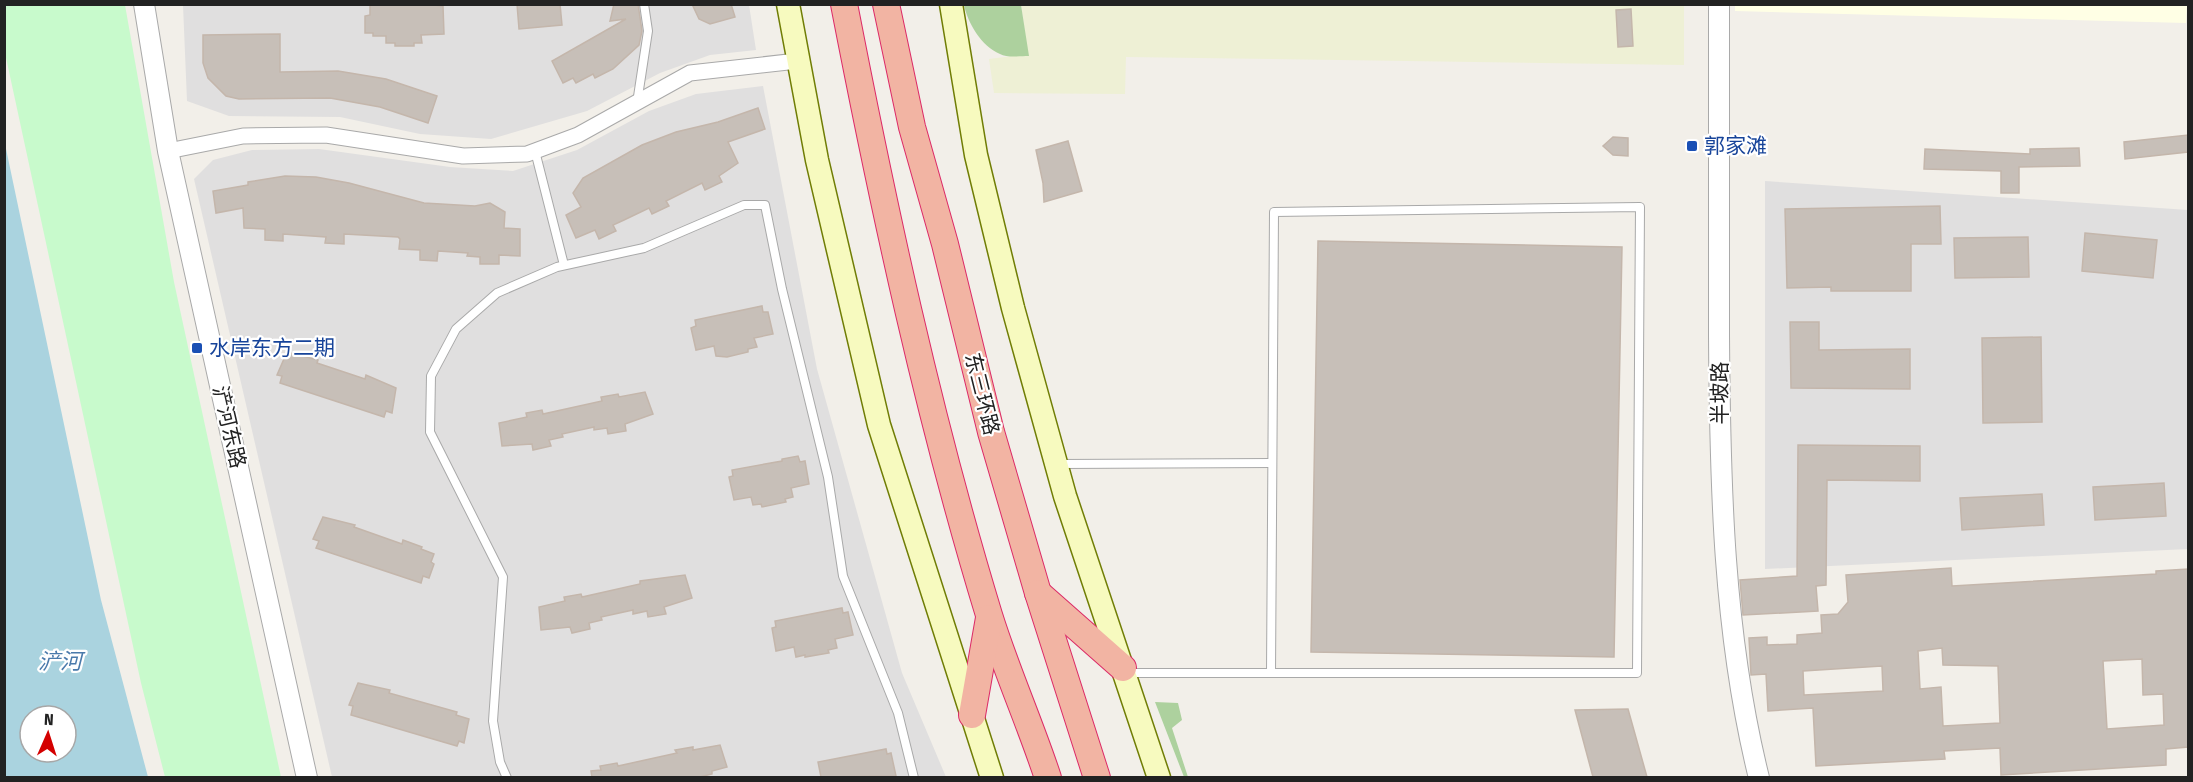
<svg xmlns="http://www.w3.org/2000/svg" width="2193" height="782" font-family="'Fira Sans Condensed','Noto Sans SC',sans-serif">
	<style>
		.residential { fill: #e0dfdf }
		.education { fill: #ffffe5 }
		.farmland { fill: #eef0d5 }
		.forest { fill: #add19e }
		.park { fill: #c8facc }
		.water { fill: #aad3df; fill-rule: evenodd }
		.building { fill: #c7bfb8; stroke: #c4b6ab; stroke-width: 1.5; fill-rule: evenodd }
		.lines { fill: none; stroke-linecap: round; stroke-linejoin: round }
		.service-casing { stroke: #a9a9a9; stroke-width: 10 }
		.minor-casing { stroke: #a9a9a9; stroke-width: 17 }
		.tertiary-casing { stroke: #a9a9a9; stroke-width: 22 }
		.secondary-casing { stroke: #707d05; stroke-width: 25 }
		.trunk-casing { stroke: #dc2a67; stroke-width: 28 }
		.service { stroke: #fff; stroke-width: 8 }
		.minor { stroke: #fff; stroke-width: 15 }
		.tertiary { stroke: #fff; stroke-width: 20 }
		.secondary { stroke: #f7fabf; stroke-width: 22 }
		.trunk { stroke: #f2b4a3; stroke-width: 26 }
		.transit-dot { fill: #1a4fb4; stroke: #fff; stroke-width: 2 }
		.labels { text-anchor: middle; stroke-width: 4.5; stroke-linejoin: round; paint-order: stroke }
		.transit-label { font-size: 21px; fill: #164399; stroke: #fff; text-anchor: start }
		.street-label { font-size: 21px; fill: #222; stroke: #fff }
		.water-label { font-size: 22px; font-style: italic; fill: #4a7aab; stroke: #fff }
	</style>
	<rect width="100%" height="100%" fill="#f2efe9"/>
	<!-- residential -->
	<g class="residential">
		<polygon points="183,5 749,5 756,50 710,55 660,73 587,111 491,139 420,134 340,117 229,116 187,101"/>
		<polygon points="763,86 817,369 902,673 946,777 332,777 194,179 213,160 252,150 319,149 450,167 513,171 577,150 649,111 696,94"/>
		<polygon points="1765,181 2188,210 2188,549 1765,569"/>
	</g>
	<!-- education -->
	<polygon class="education" points="1735,5 1735,4 2187,5 2186,23 1735,11"/>
	<!-- farmland -->
	<polygon class="farmland" points="1021,5 1684,5 1684,65 1126,57 1125,94 994,93 989,59 1028,54"/>
	<!-- forest -->
	<g class="forest">
		<path d="M964 5H1021L1029 56C1020 56 1007 58 1000 54 981 46 968 23 964 5Z"/>
		<polygon points="1155,702 1178,703 1182,720 1172,728 1188,777 1184,777"/>
	</g>
	<!-- park -->
	<polygon class="park" points="4,5 125,5 174,282 281,777 165,777 141,683 5,53"/>
	<!-- water -->
	<path class="water" d="M5 144 101 600 148 777H5ZM30 716H66V752H30Z"/>
	<!-- building -->
	<g class="building">
		<polygon points="424,4 443,6 444,34 421,35 422,43 414,43 414,46 395,46 395,43 386,43 386,36 373,36 373,33 365,33 365,16 370,15 370,5"/>
		<polygon points="517,4 560,4 562,25 519,29"/>
		<polygon points="614,4 638,4 642,31 639,45 613,69 595,78 593,74 576,83 573,78 563,83 552,61 626,19 610,21"/>
		<polygon points="692,4 731,4 735,17 710,24 699,19"/>
		<polygon points="1631,9 1633,46 1618,47 1616,10"/>
		<polygon points="280,34 280,72 338,71 386,79 437,96 428,123 380,107 330,98 239,99 226,96 208,78 203,63 203,35"/>
		<polygon points="758,108 765,129 728,142 738,163 719,176 722,182 705,190 702,183 666,201 669,206 652,214 649,208 624,220 613,225 616,231 599,239 595,230 576,238 566,215 581,207 573,193 583,178 642,145 676,132 718,122"/>
		<polygon points="2188,135 2188,152 2125,159 2124,142"/>
		<polygon points="1613,137 1628,138 1628,156 1613,155 1603,146"/>
		<polygon points="1068,141 1082,191 1044,202 1043,183 1036,150"/>
		<polygon points="2079,148 2080,166 2019,167 2019,193 2001,193 2001,171 1924,169 1925,149 2030,154 2030,149"/>
		<polygon points="285,176 316,177 349,183 424,203 475,206 490,203 505,212 504,228 520,229 520,256 499,255 499,264 480,264 480,257 467,256 468,253 438,251 437,261 420,260 420,250 399,249 400,239 398,237 344,234 344,244 325,243 326,237 283,234 283,241 265,240 265,229 244,228 243,208 216,213 213,191 248,185 248,182"/>
		<polygon points="1940,206 1941,244 1911,244 1911,291 1831,291 1831,287 1787,288 1785,209"/>
		<polygon points="2085,233 2157,240 2153,278 2082,271"/>
		<polygon points="2028,237 2029,277 1955,278 1954,238"/>
		<polygon points="1318,241 1622,247 1614,657 1311,652"/>
		<polygon points="762,306 763,312 768,312 773,334 754,338 757,347 748,349 748,352 727,357 716,356 714,346 696,350 691,328 696,326 695,320"/>
		<polygon points="1790,322 1819,322 1819,350 1910,349 1910,389 1791,388"/>
		<polygon points="2041,337 2042,422 1983,423 1982,338"/>
		<polygon points="287,352 318,360 317,363 365,379 366,375 396,388 392,413 386,411 384,417 280,383 282,376 277,375"/>
		<polygon points="645,392 653,414 625,424 626,431 608,434 607,428 594,430 594,427 562,434 563,437 549,440 551,446 533,450 532,444 502,446 499,423 527,417 526,413 542,410 543,414 602,401 601,397 618,394 619,397"/>
		<polygon points="1798,445 1920,446 1920,481 1827,480 1826,585 1816,586 1818,611 1743,615 1740,580 1797,576"/>
		<polygon points="798,456 800,462 805,461 809,484 791,488 793,497 785,499 786,502 762,507 761,504 753,505 751,497 734,500 729,477 733,476 732,470 782,461 782,459"/>
		<polygon points="2164,483 2166,516 2095,520 2093,487"/>
		<polygon points="2042,494 2044,525 1962,530 1960,498"/>
		<polygon points="323,517 355,525 354,527 402,544 403,540 422,547 421,549 434,554 431,562 434,564 429,578 423,576 421,583 316,548 319,541 313,539"/>
		<path d="M1951 568 1952 586 2156 574V571L2188 569V747L2166 749V765L2001 775 2000 748 1944 751 1945 759 1816 766 1813 708 1768 711 1766 674 1751 675 1749 638 1767 637V645L1797 644V635L1822 633 1821 615 1838 614 1848 602 1846 575ZM1942 648 1943 665 1998 666 2000 723 1943 726 1941 687 1920 689 1918 651ZM2142 659 2143 695 2163 694 2164 725 2107 729 2103 661ZM1882 666 1883 691 1804 695 1803 671Z"/>
		<polygon points="685,575 692,598 664,607 666,614 648,617 647,611 633,614 633,610 601,617 602,620 589,623 590,629 572,633 570,627 541,630 539,607 565,601 564,597 581,594 582,597 640,584 640,581"/>
		<polygon points="842,608 843,613 848,612 853,635 835,639 837,648 828,650 829,653 805,657 805,655 796,657 794,647 776,651 772,628 776,627 775,621"/>
		<polygon points="358,683 390,690 389,693 457,712 456,715 469,719 464,743 459,741 457,746 351,715 353,706 349,705"/>
		<polygon points="1628,709 1647,777 1593,777 1575,710"/>
		<polygon points="720,745 727,767 712,771 712,774 700,777 592,777 591,771 601,770 600,766 617,763 618,766 677,753 675,750 693,747 693,750"/>
		<polygon points="886,749 887,754 891,753 896,776 821,777 818,762"/>
	</g>
	<g class="lines">
		<defs>
			<g id="service">
				<polyline points="637,103 648,31 644,4"/>
				<polyline points="535,151 564,265"/>
				<polyline points="1059,464 1272,463"/>
				<polyline points="1126,673 1637,673 1640,207 1274,212 1271,673"/>
				<polyline points="507,778 500,762 493,721 503,577 430,432 431,376 456,329 497,293 557,267 644,248 744,205 765,205 782,289 828,477 843,576 898,713 914,778"/>
			</g>
			<polyline id="minor" points="168,151 243,136 326,135 463,156 527,154 578,135 690,73 797,61"/>
			<g id="tertiary">
				<polyline points="144,4 168,151 307,778"/>
				<path d="M1719 4C1719 115 1719 225 1719 336 1720 484 1723 633 1759 778"/>
			</g>
			<g id="secondary">
				<polyline points="788,4 817,160 879,425 992,778"/>
				<polyline points="951,4 976,155 1013,308 1065,496 1159,778"/>
			</g>
			<g id="trunk">
				<path d="M844 4C884 210 928 415 989 615 1006 670 1030 723 1048 778"/>
				<polyline points="886,4 912,127 945,244 991,432 1038,593 1097,778"/>
				<polyline points="1038,593 1123,668"/>
				<polyline points="972,715 989,618"/>
			</g>
		</defs>
		<!-- service casing -->
		<use href="#service" class="service-casing"/>
		<!-- minor casing -->
		<use href="#minor" class="minor-casing"/>
		<!-- tertiary casing -->
		<use href="#tertiary" class="tertiary-casing"/>
		<!-- secondary casing -->
		<use href="#secondary" class="secondary-casing"/>
		<!-- trunk casing -->
		<use href="#trunk" class="trunk-casing"/>
		<!-- service -->
		<use href="#service" class="service"/>
		<!-- minor -->
		<use href="#minor" class="minor"/>
		<!-- tertiary -->
		<use href="#tertiary" class="tertiary"/>
		<!-- secondary -->
		<use href="#secondary" class="secondary"/>
		<!-- trunk -->
		<use href="#trunk" class="trunk"/>
	</g>
	<!-- markers -->
	<g class="transit-dot">
		<rect x="1686" y="140" width="12" height="12" rx="3"/>
		<rect x="191" y="342" width="12" height="12" rx="3"/>
	</g>
	<g class="labels">
		<!-- transit labels -->
		<g class="transit-label">
			<text x="1704" y="153">郭家滩</text>
			<text x="209" y="355">水岸东方二期</text>
		</g>
		<!-- street labels -->
		<g class="street-label">
			<text transform="translate(1720 393) rotate(-90)" y="7">半坡路</text>
			<text transform="translate(982 394) rotate(76)" y="7">东三环路</text>
			<text transform="translate(229 427) rotate(77)" y="7">浐河东路</text>
		</g>
		<!-- water labels -->
		<g class="water-label">
			<text x="60" y="669">浐河</text>
		</g>
	</g>
	<!-- border -->
	<rect width="2193" height="782" fill="none" stroke="#222222" stroke-width="12"/>
	<!-- north arrow -->
	<g transform="translate(48 734) rotate(3)"><circle r="28" fill="#ffffff" stroke="#a7a7a7" stroke-width="1.5"/>
	<path d="M0-4.5L10 22L0 15L-10 22Z" fill="#d40000"/>
	<text y="-9" font-size="16" font-weight="bold" text-anchor="middle" fill="#222222">N</text>
	</g>
</svg>
